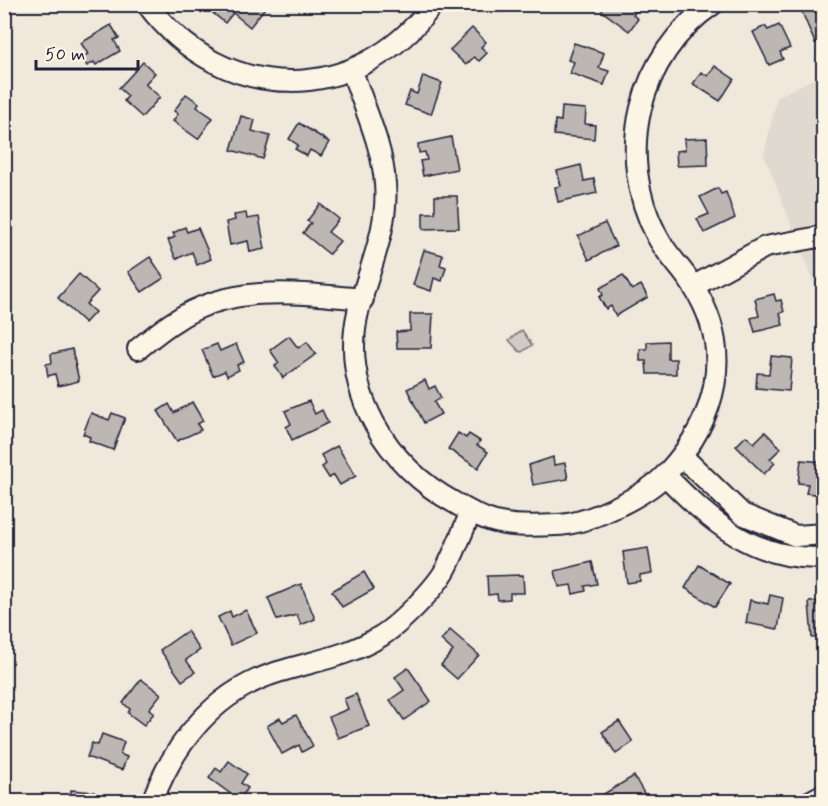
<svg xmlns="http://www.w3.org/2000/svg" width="828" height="806" font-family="Mynerve,sans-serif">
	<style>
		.built { fill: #e0d9cf }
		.green { fill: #d1cbc3; stroke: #7a767f; stroke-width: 1.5 }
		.building { fill: #bcb7b3; stroke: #22223b; stroke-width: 1.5 }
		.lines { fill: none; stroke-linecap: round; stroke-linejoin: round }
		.minor-casing { stroke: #22223b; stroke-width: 24 }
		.minor { stroke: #fcf5e5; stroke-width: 20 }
	</style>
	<rect width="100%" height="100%" fill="#efe8db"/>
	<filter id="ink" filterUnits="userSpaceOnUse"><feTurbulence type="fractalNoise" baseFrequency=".0167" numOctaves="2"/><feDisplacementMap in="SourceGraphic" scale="12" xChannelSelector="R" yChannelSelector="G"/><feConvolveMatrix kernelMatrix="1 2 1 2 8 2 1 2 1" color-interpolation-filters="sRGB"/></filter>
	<g filter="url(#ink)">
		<!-- built -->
		<polygon class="built" points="823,74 823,306 764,155 777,97"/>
		<!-- green -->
		<polygon class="green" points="522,330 532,345 522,352 519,351 509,340"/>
		<!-- building -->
		<g class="building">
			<polygon points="219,4 268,4 250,27 233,13 225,23 213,13"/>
			<polygon points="489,4 505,4 500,12"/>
			<polygon points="606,4 640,6 633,15 638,19 629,31 602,11"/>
			<polygon points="815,6 819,15 824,13 824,39 815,43 802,12"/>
			<polygon points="111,25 119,38 114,40 120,51 96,65 94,62 87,66 82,57 88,54 81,43"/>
			<polygon points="779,25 790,48 780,52 783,59 769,65 753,32 765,26 768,30"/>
			<polygon points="472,28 486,42 481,47 487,53 479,61 474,57 466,65 450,50"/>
			<polygon points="574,43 604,53 599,68 609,71 604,85 570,73 574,62 568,60"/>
			<polygon points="143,62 155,73 145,84 160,97 142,117 124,101 128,96 119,88"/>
			<polygon points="715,66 734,79 720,101 693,84 701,72 708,76"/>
			<polygon points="423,76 442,83 431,114 405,105 410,91 417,94"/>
			<polygon points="186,94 199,103 197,107 213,118 198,139 173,121 178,114 174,111"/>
			<polygon points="562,107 586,109 585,124 595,125 594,139 554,135 555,120 561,121"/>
			<polygon points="241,116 255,120 252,131 270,136 263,159 231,150"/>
			<polygon points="299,123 329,142 321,156 310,150 307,156 295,149 298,145 289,139"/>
			<polygon points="451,137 457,169 423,176 420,161 427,160 425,152 419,153 418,144"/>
			<polygon points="707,138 708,165 677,166 676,151 685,150 684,139"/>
			<polygon points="581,165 584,181 594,179 597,193 558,202 555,187 561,186 557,171"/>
			<polygon points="718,188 721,194 726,192 735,218 704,233 697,219 709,214 700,197"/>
			<polygon points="435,196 457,196 459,228 423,229 423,213 435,213"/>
			<polygon points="320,204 339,219 328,232 340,241 329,254 303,233 311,223 307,221"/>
			<polygon points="246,213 247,219 259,217 265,249 250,252 248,241 230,245 226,222 235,220 234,215"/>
			<polygon points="605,223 616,246 589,260 578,236"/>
			<polygon points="185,227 187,232 198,228 211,259 197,265 192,252 176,259 168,240 175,237 173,233"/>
			<polygon points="424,250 443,255 440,265 446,267 442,281 434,278 431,291 413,285"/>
			<polygon points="150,257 164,278 142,292 128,272"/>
			<polygon points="79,274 98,291 86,304 95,312 85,323 58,298"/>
			<polygon points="623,275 632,290 641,285 648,297 616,316 611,306 606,309 599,297 603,295 600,288"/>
			<polygon points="774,294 776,301 781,300 784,312 780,313 783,325 755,332 751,318 759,316 755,299"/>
			<polygon points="410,314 433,314 431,348 397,348 396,332 410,331"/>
			<polygon points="289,336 298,348 307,342 316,354 283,378 275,366 279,363 270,350"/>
			<polygon points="668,341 668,359 676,359 676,374 647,374 646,361 640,361 640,349 647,349 647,342"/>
			<polygon points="217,344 220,351 236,344 244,362 237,365 239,370 227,376 225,371 213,376 202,350"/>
			<polygon points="72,349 79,381 58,386 55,374 48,376 46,364 52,363 51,354"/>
			<polygon points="771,356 792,358 789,391 756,388 757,373 769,374"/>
			<polygon points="425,380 429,389 435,386 441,398 434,402 441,414 424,423 407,389"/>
			<polygon points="309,401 315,414 322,410 328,423 292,440 286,427 291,424 285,411"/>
			<polygon points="192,402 203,421 197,424 201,430 177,441 158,411 169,404 174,413"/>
			<polygon points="91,413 109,420 112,413 125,418 113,450 89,441 90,437 83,434"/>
			<polygon points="765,432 781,448 770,459 775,463 764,474 736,446 746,436 754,443"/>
			<polygon points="458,433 466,438 469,434 480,441 477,445 488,452 478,468 448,449"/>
			<polygon points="337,446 356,476 340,485 334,475 329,478 322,467 326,464 321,455"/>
			<polygon points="553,457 554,465 565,463 568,479 533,485 529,465"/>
			<polygon points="801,460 824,462 822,495 806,493 808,484 798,483"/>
			<polygon points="648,548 652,573 640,575 640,581 627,583 623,552"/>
			<polygon points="592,562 597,584 585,586 586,591 573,594 571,585 559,587 555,571"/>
			<polygon points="699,565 730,584 715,607 685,588"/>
			<polygon points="364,572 374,589 342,607 332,591"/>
			<polygon points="523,575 524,593 510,593 510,599 498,600 497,594 488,595 487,576"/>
			<polygon points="301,584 315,619 301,625 297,615 277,620 268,598"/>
			<polygon points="770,595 783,598 778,629 746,623 750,600 768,604"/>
			<polygon points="824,601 824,642 823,642 822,637 812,638 809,602"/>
			<polygon points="246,610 257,633 231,645 218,617 230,611 232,617"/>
			<polygon points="450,630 479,655 457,679 441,665 453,651 441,640"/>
			<polygon points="187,631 200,650 186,660 195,672 182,681 160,650"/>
			<polygon points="408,668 431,701 404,720 390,700 404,690 395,677"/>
			<polygon points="141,679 161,694 149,709 154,713 144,725 128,713 130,709 123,703"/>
			<polygon points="356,694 369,726 338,738 329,717 348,709 344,699"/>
			<polygon points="296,715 313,746 302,752 299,745 282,754 267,726 280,718 283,722"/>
			<polygon points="619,721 633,742 616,754 602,732"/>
			<polygon points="102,734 124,742 120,754 127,757 122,770 87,757 92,743 98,745"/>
			<polygon points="229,761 247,774 241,783 248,788 239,800 209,778 216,768 221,772"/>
			<polygon points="634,776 649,802 606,802 602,795"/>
			<polygon points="71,790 94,792 94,802 70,802"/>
		</g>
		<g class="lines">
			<defs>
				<g id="minor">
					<path d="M147 4C223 106 358 107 433 4"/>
					<path d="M352 71C364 107 383 147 385 184 389 229 368 270 358 312 340 391 387 466 455 503 469 511 484 520 500 523 517 527 539 526 556 525 587 525 647 495 667 473 717 419 735 351 693 286 682 268 666 254 657 236 614 155 638 55 713 4"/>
					<polyline points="694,286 765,247 824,236"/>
					<path d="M138 349C150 339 162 329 175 321 231 283 300 293 363 299"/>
					<polyline points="682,456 742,514 796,536 824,534"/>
					<path d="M665 475C712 523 753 560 824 558"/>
					<path d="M152 802C174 743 215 691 278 672 314 661 349 656 381 636 400 624 437 587 447 567 456 549 463 530 471 512"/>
					<polyline points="809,802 824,794"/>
				</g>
			</defs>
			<!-- minor casing -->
			<use href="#minor" class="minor-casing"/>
			<!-- minor -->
			<use href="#minor" class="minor"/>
		</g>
	</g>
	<!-- margin -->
	<rect width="828" height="806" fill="none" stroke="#fcf5e5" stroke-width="24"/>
	<rect x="12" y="12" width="804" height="782" fill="none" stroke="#22223b" stroke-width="2" filter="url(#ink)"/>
	<!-- scale -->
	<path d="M36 60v9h102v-9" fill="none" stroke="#22223b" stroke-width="3"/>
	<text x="45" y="60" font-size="18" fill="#22223b" stroke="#fcf5e5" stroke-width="4.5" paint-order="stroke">50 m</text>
</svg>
